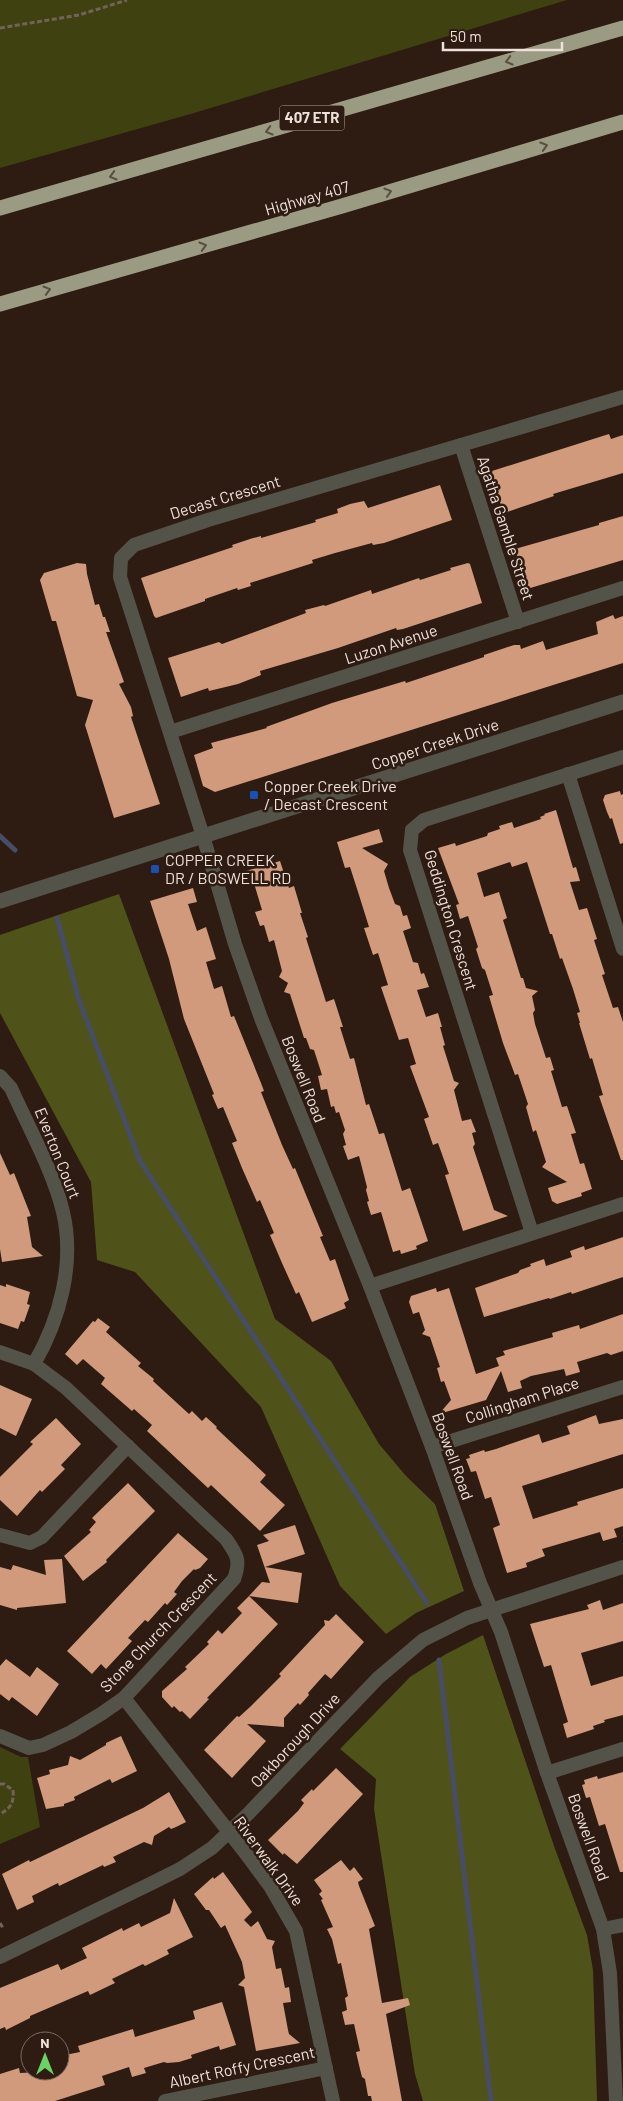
<svg xmlns="http://www.w3.org/2000/svg" width="623" height="2101" font-family="Barlow,sans-serif">
	<style>
		.green { fill: #3f4210 }
		.forest { fill: #4f531a }
		.lines { fill: none; stroke-linecap: round; stroke-linejoin: round }
		.stream { stroke: #474d65; stroke-width: 5 }
		.building { fill: #d19a7d }
		.path { stroke: #73625a; stroke-width: 3; stroke-dasharray: 5 2.5; stroke-linecap: butt }
		.minor { stroke: #54534a; stroke-width: 14 }
		.tertiary { stroke: #54534a; stroke-width: 15 }
		.motorway { stroke: #9b9a82; stroke-width: 15 }
		.oneway { stroke: #5a4e3f }
		.transit-dot { fill: #1a4fb4; stroke: #2e1b12; stroke-width: 2 }
		.labels { text-anchor: middle; stroke-width: 5; stroke-linejoin: round; paint-order: stroke }
		.shield { fill: #2e1b12; stroke: #b4a69e; stroke-width: 1 }
		.shield-label { font-size: 15px; font-weight: bold; fill: #eee1da }
		.street-label { font-size: 16px; fill: #eee1da; stroke: #2e1b12 }
		.poi-label { font-size: 16px; fill: #eee1da; stroke: #2e1b12; text-anchor: start }
	</style>
	<rect width="100%" height="100%" fill="#2e1b12"/>
	<!-- green -->
	<g class="green">
		<polygon points="0,0 567,0 194,113 0,168"/>
		<polygon points="0,1747 21,1757 28,1757 40,1827 0,1844"/>
	</g>
	<!-- forest -->
	<g class="forest">
		<polygon points="119,894 275,1319 331,1361 379,1444 406,1476 435,1504 464,1591 416,1613 386,1634 340,1586 261,1407 135,1272 97,1260 91,1182 0,1013 0,935"/>
		<polygon points="483,1635 554,1846 587,1935 593,1970 597,2101 423,2101 415,2074 374,1809 376,1779 340,1749 410,1677 446,1654"/>
	</g>
	<g class="lines">
		<!-- stream -->
		<g class="stream">
			<polyline points="0,836 15,850"/>
			<polyline points="57,918 79,1000 140,1161 427,1603"/>
			<polyline points="439,1660 491,2101"/>
		</g>
	</g>
	<!-- building -->
	<g class="building">
		<polygon points="609,434 611,439 623,435 623,473 553,494 554,496 504,513 492,482 490,473 492,471"/>
		<polygon points="440,485 452,520 384,543 373,545 372,543 335,553 312,560 313,563 250,583 251,586 238,590 237,588 205,599 205,601 156,618 154,616 141,578 233,547 232,545 250,539 261,536 261,538 316,522 315,520 338,513 337,509 350,504 364,501 368,508"/>
		<polygon points="623,516 623,560 527,589 515,549 599,525 599,523"/>
		<polygon points="77,563 86,564 87,574 95,605 99,604 103,617 105,617 110,632 106,632 124,682 119,684 131,707 133,716 131,717 160,804 114,818 85,725 93,700 77,696 56,621 52,621 40,580 44,573"/>
		<polygon points="468,563 470,564 482,603 403,629 397,630 396,628 338,648 260,671 261,675 238,684 209,691 208,688 181,697 168,658 219,642 222,644 306,613 305,610 324,605 325,606 371,590 372,594 419,578 420,580 451,570 450,568"/>
		<polygon points="613,615 615,619 623,616 623,663 215,792 203,786 194,755 213,748 211,743 267,728 266,727 332,703 405,681 406,683 484,657 484,655 514,645 520,645 521,649 543,641 546,650 598,634 596,622"/>
		<polygon points="620,791 621,795 623,794 623,843 620,844 612,818 610,819 607,812 603,800 605,795"/>
		<polygon points="556,810 573,868 576,867 580,881 570,882 579,910 587,908 597,939 594,940 605,974 602,975 613,1008 618,1007 623,1022 623,1160 621,1160 599,1096 603,1095 592,1058 590,1059 579,1023 580,1023 577,1013 580,1012 573,989 562,958 560,959 552,934 550,934 527,862 512,867 510,862 477,873 484,897 499,892 507,918 503,920 521,978 523,978 526,988 538,991 532,996 535,1010 533,1013 535,1024 546,1058 550,1057 554,1070 551,1071 562,1107 567,1106 576,1133 571,1134 580,1164 584,1163 592,1189 581,1193 582,1196 557,1204 552,1201 548,1188 567,1182 542,1167 546,1162 536,1130 533,1132 526,1107 528,1104 518,1074 515,1075 503,1043 489,996 493,995 485,970 482,968 476,949 478,947 468,916 460,919 456,905 459,904 438,848 455,843 456,846 487,836 488,833 500,829 499,826 512,822 514,828 541,819 540,817 545,815 544,814"/>
		<polygon points="379,829 383,842 362,848 388,864 384,871 389,888 395,904 400,906 403,916 407,915 411,928 403,931 413,962 418,963 421,974 424,973 429,987 417,990 426,1017 438,1013 442,1027 440,1027 445,1045 443,1046 454,1081 459,1083 454,1090 462,1121 471,1119 476,1132 472,1133 475,1144 473,1147 494,1210 508,1216 463,1231 445,1175 449,1174 438,1143 433,1145 424,1119 429,1117 410,1066 416,1064 408,1038 399,1040 381,987 388,985 378,953 373,955 364,928 369,927 359,895 350,867 345,868 337,842"/>
		<polygon points="280,861 289,888 294,886 302,913 300,913 308,937 306,938 326,1002 334,999 343,1027 340,1027 350,1059 354,1058 366,1105 369,1104 379,1134 384,1133 402,1191 410,1188 428,1241 416,1246 417,1249 401,1254 400,1250 393,1252 381,1212 371,1215 367,1202 369,1201 366,1190 367,1187 359,1156 348,1160 343,1146 346,1145 343,1134 345,1130 339,1112 336,1113 334,1106 331,1107 327,1089 321,1090 318,1076 322,1075 314,1050 310,1049 306,1038 304,1038 290,994 284,992 288,983 279,977 282,971 274,940 269,942 264,925 260,926 255,912 262,910 253,880 236,874"/>
		<polygon points="193,888 197,902 188,904 197,931 206,927 216,959 206,962 214,989 222,986 231,1017 234,1016 261,1083 264,1091 261,1092 282,1145 293,1169 295,1168 297,1173 323,1236 320,1237 330,1261 335,1259 349,1300 344,1303 346,1308 312,1322 299,1292 296,1294 282,1263 270,1235 274,1233 260,1200 257,1202 242,1168 232,1143 237,1141 223,1107 218,1109 212,1095 214,1094 184,1019 169,959 150,901"/>
		<polygon points="0,1153 10,1175 14,1173 31,1216 27,1217 32,1247 43,1256 2,1262 0,1249"/>
		<polygon points="623,1237 623,1277 572,1294 571,1292 550,1299 549,1298 484,1317 475,1288 518,1273 520,1270 531,1266 530,1264 544,1259 546,1266 572,1257 570,1251 584,1246 585,1250"/>
		<polygon points="6,1284 30,1292 27,1304 30,1305 24,1322 21,1321 18,1329 0,1323 0,1285 6,1287"/>
		<polygon points="436,1288 437,1292 449,1288 476,1374 499,1366 496,1358 505,1355 503,1351 553,1337 552,1333 579,1325 580,1329 623,1314 623,1351 611,1355 607,1353 577,1362 580,1372 566,1376 564,1369 531,1376 520,1381 522,1388 508,1392 501,1371 486,1400 439,1414 451,1400 444,1381 441,1382 437,1368 440,1367 430,1337 422,1334 425,1330 419,1312 413,1314 409,1302 411,1296"/>
		<polygon points="98,1318 110,1327 106,1332 141,1363 138,1366 154,1379 153,1381 189,1414 192,1411 202,1421 206,1417 217,1427 216,1428 266,1475 260,1482 285,1505 260,1531 211,1485 208,1488 147,1431 152,1425 134,1409 132,1411 101,1384 105,1378 83,1359 77,1365 65,1354 93,1321 95,1322"/>
		<polygon points="0,1385 32,1399 16,1436 0,1428"/>
		<polygon points="596,1415 599,1424 623,1419 623,1454 522,1486 533,1519 578,1505 577,1502 623,1488 623,1526 614,1529 617,1537 603,1541 600,1532 542,1549 545,1556 526,1563 527,1567 507,1573 493,1528 500,1525 491,1497 485,1499 476,1471 471,1472 466,1459 470,1458 469,1455 484,1450 485,1452 496,1449 539,1434 542,1443 570,1434 567,1426"/>
		<polygon points="56,1418 81,1444 61,1465 65,1469 42,1492 40,1490 17,1516 0,1500 0,1477 33,1444 30,1442"/>
		<polygon points="128,1483 155,1511 106,1560 107,1562 83,1581 64,1556 91,1532 89,1530 96,1522 92,1518"/>
		<polygon points="295,1525 305,1554 265,1567 302,1573 298,1603 249,1596 262,1582 270,1583 257,1545 269,1541 263,1535"/>
		<polygon points="178,1533 208,1559 200,1568 195,1570 194,1569 182,1581 174,1592 177,1594 167,1605 165,1603 148,1622 145,1620 128,1638 132,1641 106,1669 101,1664 92,1674 67,1651"/>
		<polygon points="62,1559 66,1603 17,1608 17,1610 0,1605 0,1567 11,1570 13,1565 46,1575 44,1560"/>
		<polygon points="249,1596 278,1624 207,1698 209,1699 190,1719 182,1711 180,1712 174,1706 172,1708 162,1697 162,1691 187,1669 185,1667 209,1644 207,1642 218,1630 222,1634 242,1613 237,1608"/>
		<polygon points="600,1600 603,1610 623,1603 623,1641 581,1653 591,1686 623,1676 623,1715 604,1720 605,1722 593,1726 594,1729 567,1738 563,1724 568,1722 551,1665 544,1667 530,1624 589,1609 587,1605"/>
		<polygon points="336,1614 364,1642 331,1679 325,1674 308,1693 309,1695 300,1705 298,1703 284,1718 284,1727 247,1724 266,1741 232,1778 204,1750 237,1716 239,1717 250,1707 281,1676 279,1674 325,1625 324,1620 329,1621"/>
		<polygon points="6,1659 30,1677 37,1667 59,1684 37,1716 12,1697 9,1701 0,1694 0,1666"/>
		<polygon points="121,1736 137,1771 112,1783 110,1779 74,1797 75,1800 64,1804 64,1806 46,1809 37,1778 50,1774 49,1770 68,1765 70,1756 80,1760 106,1745 106,1743"/>
		<polygon points="336,1768 363,1794 297,1864 284,1853 283,1855 268,1840 298,1811 304,1803 301,1800 312,1789 313,1791"/>
		<polygon points="623,1772 623,1872 620,1872 605,1824 599,1826 590,1797 586,1798 582,1785 585,1784 584,1780 597,1776 598,1779"/>
		<polygon points="169,1792 186,1822 176,1827 171,1829 169,1827 154,1836 152,1845 144,1842 113,1857 116,1862 104,1867 103,1865 59,1886 58,1883 32,1896 34,1902 17,1910 2,1874 29,1860 30,1862 143,1808"/>
		<polygon points="341,1860 350,1871 354,1867 363,1879 358,1882 359,1886 375,1926 369,1929 382,2003 408,1998 410,2005 386,2014 402,2101 372,2101 371,2096 368,2096 365,2079 362,2077 359,2065 356,2052 360,2051 354,2024 345,2025 342,2012 347,2010 345,1998 348,1996 341,1963 338,1964 332,1939 327,1929 333,1927 321,1900 323,1899 319,1894 322,1891 314,1880"/>
		<polygon points="223,1872 252,1912 244,1920 251,1927 258,1921 267,1939 275,1941 272,1947 276,1969 281,1968 285,1988 289,1987 291,2002 283,2003 288,2030 289,2034 300,2043 256,2051 244,1987 238,1985 245,1978 242,1962 225,1925 221,1928 209,1910 206,1910 194,1894 213,1877 214,1879"/>
		<polygon points="174,1898 193,1937 167,1950 169,1954 145,1966 143,1964 112,1979 115,1983 90,1995 88,1991 30,2016 30,2018 6,2030 5,2027 0,2029 0,1988 58,1964 61,1970 87,1958 82,1948 122,1928 123,1931 139,1923 141,1927 170,1913"/>
		<polygon points="222,2002 236,2045 220,2050 219,2046 191,2055 192,2058 179,2062 167,2063 164,2062 144,2068 146,2073 132,2077 129,2067 102,2076 105,2085 55,2101 0,2101 0,2074 19,2068 20,2073 60,2071 60,2056 80,2052 78,2046 133,2029 135,2037 195,2019 193,2011"/>
	</g>
	<g class="lines">
		<!-- path -->
		<g class="path">
			<polyline points="0,28 79,15 127,0"/>
			<path d="M0 1784H4L13 1790C14 1803 11 1808 0 1814"/>
			<polyline points="0,1923 3,1928"/>
		</g>
		<!-- minor -->
		<g class="minor">
			<polyline points="461,445 518,622"/>
			<polyline points="170,732 623,588"/>
			<polyline points="568,774 623,949"/>
			<path d="M0 1076 11 1088C28 1126 54 1173 63 1212 75 1263 60 1319 34 1364"/>
			<polyline points="532,1233 410,850 412,830 424,820 623,757"/>
			<polyline points="370,1286 623,1204"/>
			<path d="M0 1352 34 1364 66 1388 226 1539C237 1555 241 1560 234 1579L124 1698 101 1714 71 1732 43 1745 29 1748 0 1736"/>
			<polyline points="432,1447 623,1387"/>
			<polyline points="0,1535 30,1543 42,1537 128,1446"/>
			<polyline points="124,1698 247,1855 270,1886 296,1931 333,2101"/>
			<polyline points="547,1773 623,1749"/>
			<polyline points="603,1929 623,1925"/>
			<polyline points="0,1957 152,1883 180,1869 212,1848 248,1814 378,1678 423,1640 467,1618 623,1567"/>
			<polyline points="165,2101 326,2068"/>
			<polyline points="616,2101 610,1973 603,1929 547,1773 501,1632 480,1583 432,1447 370,1286 261,1018 235,944 203,836 120,577 121,558 134,545 208,520 623,397"/>
		</g>
		<!-- tertiary -->
		<polyline class="tertiary" points="0,901 623,702"/>
		<!-- motorway -->
		<g class="motorway">
			<polyline points="0,208 623,28"/>
			<polyline points="0,304 342,206 623,122"/>
		</g>
	</g>
	<!-- one-way arrows -->
	<defs><path id="oneway-chevron" d="M-2-3.5L2.5 0L-2 3.5" fill="none" stroke-width="1.6" stroke-linecap="round" stroke-linejoin="round" transform="scale(1.25)"/></defs>
	<g class="oneway">
		<use href="#oneway-chevron" transform="translate(509 61) rotate(164)"/>
		<use href="#oneway-chevron" transform="translate(269 131) rotate(164)"/>
		<use href="#oneway-chevron" transform="translate(544 146) rotate(-17)"/>
		<use href="#oneway-chevron" transform="translate(113 176) rotate(164)"/>
		<use href="#oneway-chevron" transform="translate(388 192) rotate(-17)"/>
		<use href="#oneway-chevron" transform="translate(203 246) rotate(-16)"/>
		<use href="#oneway-chevron" transform="translate(47 290) rotate(-16)"/>
	</g>
	<!-- markers -->
	<g class="transit-dot">
		<rect x="249" y="790" width="10" height="10" rx="2.5"/>
		<rect x="150" y="864" width="10" height="10" rx="2.5"/>
	</g>
	<g class="labels">
		<!-- shield labels -->
		<rect class="shield" x="279.5" y="105.5" width="65" height="25" rx="4"/>
		<g class="shield-label">
			<text x="312" y="123">407 ETR</text>
		</g>
		<!-- street labels -->
		<g class="street-label">
			<text transform="translate(307 198) rotate(-16)" y="6">Highway 407</text>
			<text transform="translate(225 497) rotate(-17)" y="6">Decast Crescent</text>
			<text transform="translate(506 528) rotate(72)" y="6">Agatha Gamble Street</text>
			<text transform="translate(391 644) rotate(-18)" y="6">Luzon Avenue</text>
			<text transform="translate(435 744) rotate(-18)" y="6">Copper Creek Drive</text>
			<text transform="translate(451 920) rotate(73)" y="6">Geddington Crescent</text>
			<text transform="translate(304 1079) rotate(68)" y="6">Boswell Road</text>
			<text transform="translate(58 1153) rotate(68)" y="6">Everton Court</text>
			<text transform="translate(522 1400) rotate(-18)" y="6">Collingham Place</text>
			<text transform="translate(453 1456) rotate(70)" y="6">Boswell Road</text>
			<text transform="translate(158 1632) rotate(-46)" y="6">Stone Church Crescent</text>
			<text transform="translate(295 1740) rotate(-47)" y="6">Oakborough Drive</text>
			<text transform="translate(589 1837) rotate(70)" y="6">Boswell Road</text>
			<text transform="translate(269 1861) rotate(54)" y="6">Riverwalk Drive</text>
			<text transform="translate(242 2067) rotate(-12)" y="6">Albert Roffy Crescent</text>
		</g>
		<!-- poi labels -->
		<g class="poi-label">
			<text x="264" y="792">Copper Creek Drive<tspan x="264" dy="18">/ Decast Crescent</tspan></text>
			<text x="165" y="866">COPPER CREEK<tspan x="165" dy="18">DR / BOSWELL RD</tspan></text>
		</g>
	</g>
	<!-- north arrow -->
	<g transform="translate(45 2056)"><circle r="24" fill="#2e1b12" stroke="#7b6a62"/>
	<path d="M0-4L9 19L0 12L-9 19Z" fill="#6ad363"/>
	<text y="-8" font-size="14" font-weight="bold" text-anchor="middle" fill="#eee1da">N</text>
	</g>
	<!-- scale -->
	<path d="M443 42v8h119v-8" fill="none" stroke="#eee1da" stroke-width="2.5"/>
	<text x="450" y="42" font-size="15" fill="#eee1da" stroke="#2e1b12" stroke-width="4" paint-order="stroke">50 m</text>
</svg>
